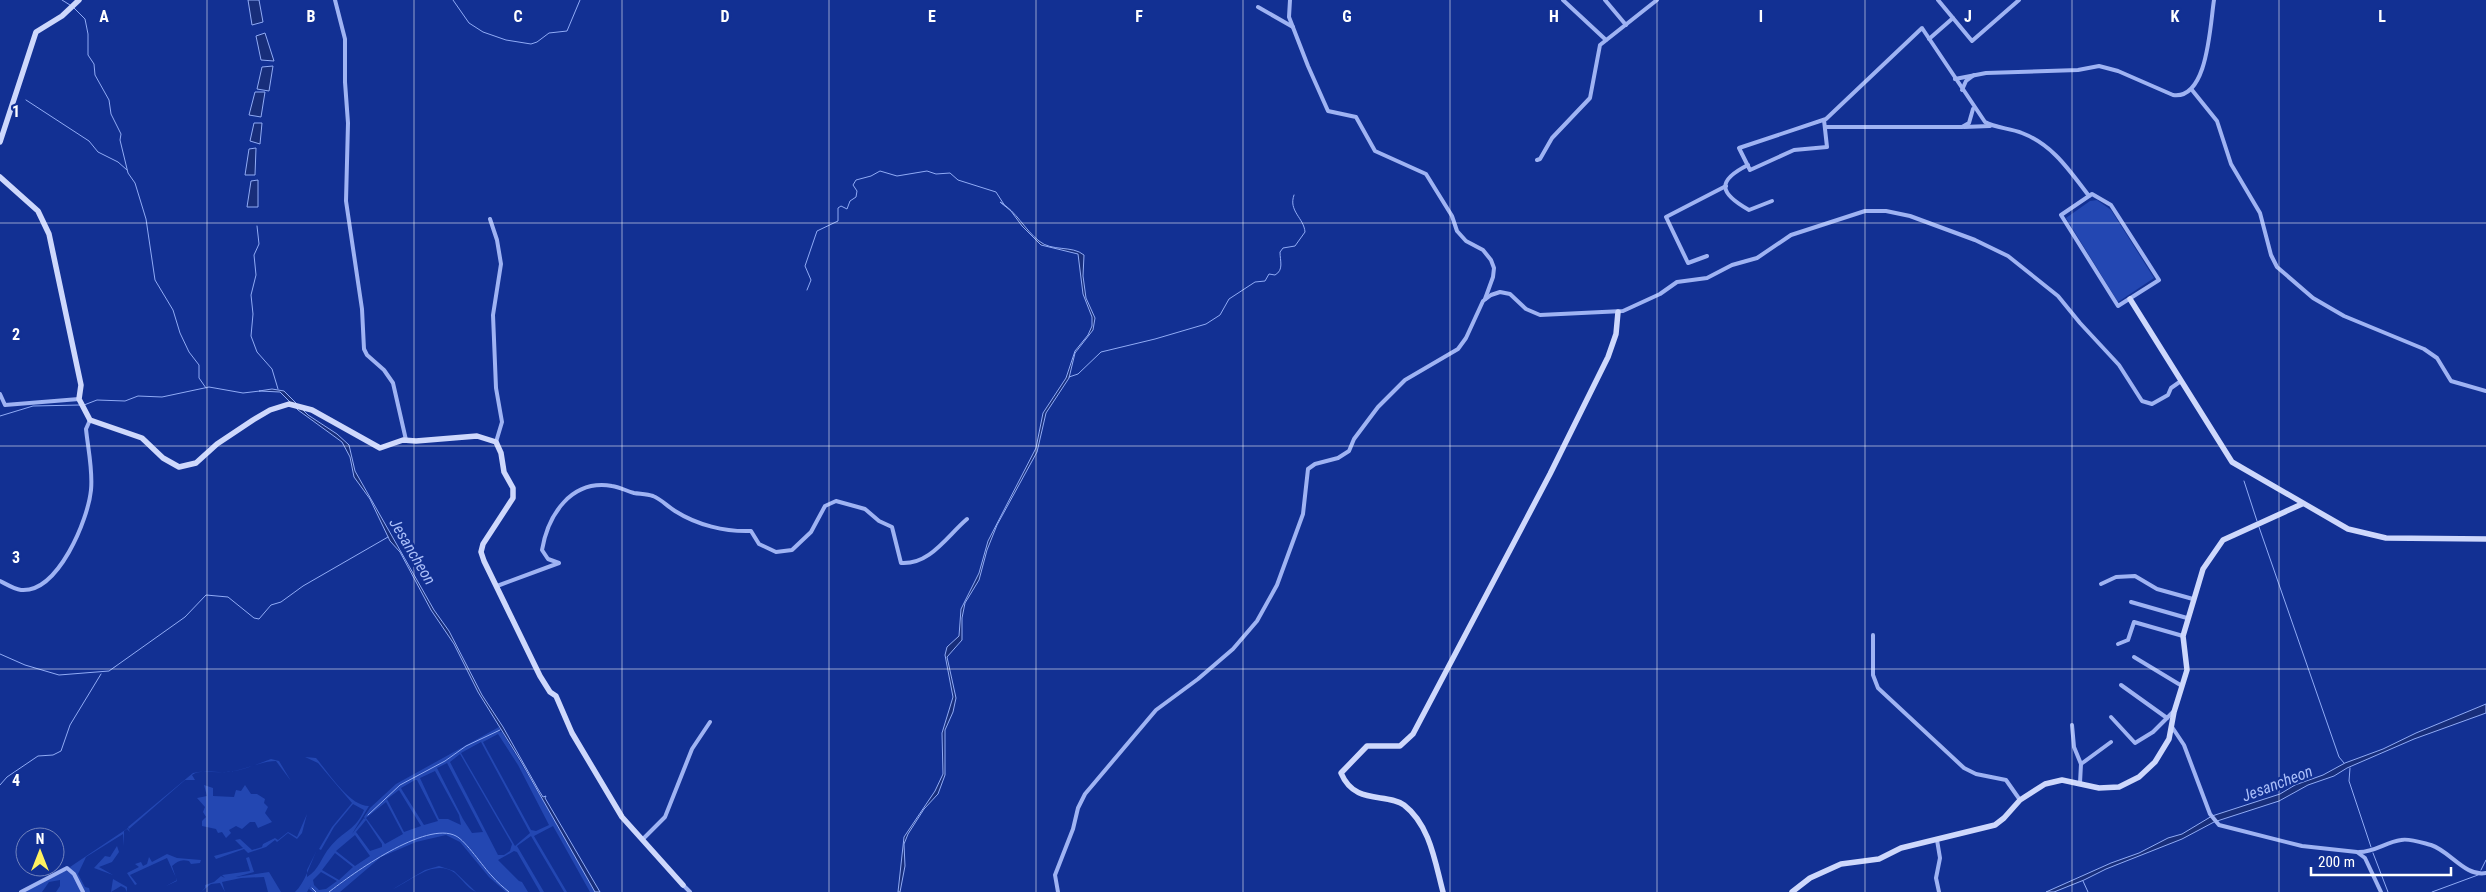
<svg xmlns="http://www.w3.org/2000/svg" width="2486" height="892" font-family="'Roboto Condensed',sans-serif">
	<style>
		.green { fill: #2347b2; fill-rule: evenodd }
		.water { fill: #182e7a; stroke: #90abf6 }
		.lines { fill: none; stroke-linecap: round; stroke-linejoin: round }
		.stream { stroke: #90abf6; stroke-width: 1 }
		.street { stroke: #9fb3f3; stroke-width: 4 }
		.secondary { stroke: #ced8fc; stroke-width: 5.5 }
		.grid { fill: none; stroke: #fff; stroke-width: 1; stroke-opacity: 0.55 }
		.labels { text-anchor: middle; stroke-width: 4.5; stroke-linejoin: round; paint-order: stroke }
		.water-label { font-size: 16px; font-style: italic; fill: #abbffa; stroke: #123093 }
		.grid-label { font-size: 16px; text-anchor: middle; font-weight: bold; fill: #fff; stroke: #123093; stroke-width: 4.5; stroke-linejoin: round; paint-order: stroke }
	</style>
	<rect width="100%" height="100%" fill="#123093"/>
	<!-- green -->
	<g class="green">
		<polygon points="2097,200 2111,210 2154,278 2118,302 2066,218 2090,201"/>
		<path d="M499 727 500 730 498 731 502 732 571 847 595 892H590L553 826 534 836 567 892H564L531 836 517 846 544 892H540L517 852 514 851 498 860 519 881 522 882 528 892H506L489 877 460 842 446 835 416 842 381 857 340 892H313L309 889 311 885 307 892H295C305 883 310 864 317 850L307 870V877C319 870 322 856 330 847 343 831 356 830 364 810L353 804 334 827 321 850 319 849 332 827 352 803 318 763 305 757 316 758C329 773 349 806 369 806L352 834 364 818 366 820 364 817 370 808 396 784ZM498 734 518 765 549 825 536 831 531 830 483 742ZM481 742 530 833 515 846 461 753ZM460 754 512 844 510 851 504 855H498L450 762ZM447 763 483 832 472 833 463 819 437 768ZM435 771 459 815 461 825 448 819H439L420 778ZM415 780H417L438 821 424 825 402 790 401 788ZM399 790 421 826 404 832 387 799ZM386 802 403 834 385 844 366 818ZM366 820 382 844V847L370 851 356 832ZM355 835 370 856 355 866 336 851ZM335 853 353 867 339 880 322 870ZM321 872 337 881 326 889 319 890 314 885 313 880Z"/>
		<path d="M271 759 279 761 291 781 276 761C261 761 243 771 226 772 216 773 200 769 192 775L195 780H185L129 829 128 827 193 773C203 770 214 773 225 772 242 771 255 765 271 759Z"/>
		<polygon points="204,785 213,788 213,796 234,797 236,790 241,791 245,785 251,794 257,794 265,799 264,803 268,807 265,813 272,822 258,828 255,822 250,822 242,829 236,826 229,830 231,833 226,838 222,832 218,833 216,829 202,826 202,821 206,817 203,812 205,807 197,798 207,796"/>
		<polygon points="307,814 302,833 297,839 288,833 277,842 275,840 266,847 248,853 244,849 216,859 214,856 243,848 235,840 240,839 252,850 262,847 263,844 275,838 278,840 288,832 297,837"/>
		<polygon points="128,828 130,832 127,829 124,831 124,846 123,834 86,857 78,874 85,887 89,888 90,892 84,892 70,867"/>
		<polygon points="117,846 119,852 112,862 99,867 113,875 94,868 105,856 110,857"/>
		<path d="M167 854 177 858 201 860 200 863 191 864 189 861C181 859 178 861 172 866L177 881 166 886 177 880 167 858 130 875 137 884 135 885 127 873 139 867 135 864 141 862 143 866 147 864 149 857 152 862Z"/>
		<polygon points="249,857 254,872 236,877 269,872 281,892 268,892 264,877 241,878 222,882 225,892 220,883 211,884 201,892 205,888 205,885 214,882 221,876 225,878 222,875 250,871 246,858"/>
		<path d="M439 866 454 871 476 892C467 888 462 879 455 873 435 858 412 880 393 889L425 870Z"/>
		<polygon points="65,870 74,875 82,892 56,892 60,886 60,880 49,882 42,892 23,892"/>
		<polygon points="113,879 127,887 127,892 125,888 121,886 111,892"/>
	</g>
	<!-- water -->
	<g class="water">
		<polygon points="248,0 259,0 263,22 252,25"/>
		<polygon points="265,33 274,61 261,60 256,36"/>
		<polygon points="273,66 269,91 257,89 262,67"/>
		<polygon points="255,92 265,92 261,117 249,115"/>
		<polygon points="254,123 262,123 260,144 250,141"/>
		<polygon points="256,148 255,175 245,175 249,149"/>
		<polygon points="258,180 258,207 247,207 251,181"/>
		<path d="M1000 202C1017 212 1024 229 1039 241 1052 252 1072 245 1084 255L1083 276 1086 298 1095 318 1093 330 1075 353 1069 378 1046 413 1037 452 997 525 987 550 979 580 965 603 962 618V640L947 657 956 698 953 712 945 730V775L938 794 924 809 908 834 904 844 905 866 900 892H898L904 837 935 791 943 774 942 733 953 697 945 655 947 647 959 636 961 609 979 573 988 541 1036 448 1043 413 1066 378 1075 351 1088 335 1092 326V317L1083 294 1078 254 1041 245 1022 226 1011 211Z"/>
		<polygon points="272,389 284,391 308,415 337,434 349,445 355,471 434,610 449,631 482,695 503,727 538,789 543,797 546,796 545,798 600,892 595,892 522,763 478,692 454,644 431,610 400,552 390,541 370,499 354,477 350,457 342,442 298,410 280,392 259,391"/>
		<polygon points="2486,704 2486,713 2414,739 2347,768 2334,776 2308,785 2279,801 2214,822 2182,839 2106,869 2084,880 2054,892 2046,892 2111,863 2139,853 2168,838 2182,834 2212,816 2280,794 2295,785 2323,775 2345,763 2383,749 2416,733"/>
	</g>
	<g class="lines">
		<!-- stream -->
		<g class="stream">
			<polyline points="62,0 70,5"/>
			<polyline points="453,0 469,23 483,32 506,40 531,44 537,42 549,33 567,31 580,0"/>
			<polyline points="74,8 85,19 88,34 88,55 94,64 95,75 109,100 111,114 121,134 120,140 128,173 135,183 146,219 155,280 173,310 180,333 189,352 199,365 199,378 206,388"/>
			<polyline points="26,100 89,141 98,152 118,162 127,170"/>
			<polyline points="257,226 259,244 254,255 256,275 251,295 253,314 251,336 257,352 272,369 278,389"/>
			<polyline points="807,290 811,280 805,266 817,231 838,221 838,208 841,206 847,209 850,201 856,197 857,191 853,185 856,180 871,176 880,171 897,176 927,171 936,174 950,173 958,180 996,192 1005,206"/>
			<path d="M1069 377 1078 374 1101 352 1155 339 1206 324 1220 315 1229 299 1255 282 1265 281 1269 274 1275 275C1284 270 1280 261 1280 252L1283 248 1295 246 1305 232C1304 218 1288 211 1294 195"/>
			<polyline points="84,405 97,400 125,401 138,396 162,397 209,387 243,393 260,391"/>
			<polyline points="0,416 33,406 80,405"/>
			<polyline points="2244,481 2257,521"/>
			<polyline points="2259,527 2339,757 2344,763"/>
			<polyline points="0,654 25,665 59,675 109,671 185,617 206,595 228,597 254,618 259,619 271,605 281,602 303,586 388,537"/>
			<polyline points="2350,768 2349,781 2371,847"/>
			<polyline points="0,785 7,777 38,756 53,755 61,751 70,725 101,674"/>
			<polyline points="368,815 400,785 445,761 466,746 500,730"/>
			<polyline points="2373,853 2388,892"/>
			<polyline points="2481,870 2486,860"/>
			<polyline points="2083,881 2088,892"/>
			<polyline points="312,888 316,892"/>
			<path d="M329 892C352 874 426 820 456 836 466 841 483 867 492 876 497 882 503 887 509 892"/>
			<polyline points="2432,892 2478,875"/>
		</g>
		<!-- street -->
		<g class="street">
			<polyline points="335,0 345,39 345,82 348,123 346,201 362,309 364,349 367,355 384,370 393,383 406,440"/>
			<polyline points="1290,0 1289,17 1308,66 1328,111 1356,117 1375,151 1426,174 1452,216 1457,231 1466,241 1483,250 1491,260 1494,268 1493,277 1485,299"/>
			<polyline points="1563,0 1606,40"/>
			<polyline points="1605,0 1626,25"/>
			<polyline points="1938,0 1972,41 2019,0"/>
			<polyline points="1258,7 1293,27"/>
			<polyline points="1929,39 1953,18"/>
			<path d="M1955 79 1986 73 2078 70 2099 66 2118 71 2173 95C2208 100 2210 25 2214 0"/>
			<polyline points="1962,90 1966,81 1974,75"/>
			<polyline points="2192,90 2217,121 2231,164 2260,213 2271,255 2277,267 2313,298 2344,316 2424,349 2437,358 2451,381 2486,391"/>
			<path d="M1824 120 1827 147 1794 150 1750 170 1739 148 1826 119 1922 28 1985 122C1995 128 2010 128 2022 133 2053 145 2069 170 2089 196"/>
			<polyline points="1825,127 1962,127 1969,123 1973,109"/>
			<polyline points="1964,127 1990,126"/>
			<polyline points="1537,160 1540,159 1552,138 1590,98 1600,45 1657,0"/>
			<path d="M1748 165C1716 181 1719 193 1749 210L1772 201"/>
			<polygon points="2092,194 2111,205 2159,280 2118,306 2061,215"/>
			<polyline points="490,219 497,240 501,264 493,315 496,388 502,422 496,442"/>
			<polyline points="1707,256 1688,263 1666,217 1726,186"/>
			<polyline points="0,394 5,405 79,399"/>
			<path d="M0 581C6 584 14 589 21 590 58 593 88 520 91 490 93 470 88 449 86 429L90 420"/>
			<polyline points="2101,584 2116,577 2135,576 2157,589 2193,599"/>
			<path d="M497 586 559 563 548 559 542 550C548 515 571 479 612 486 620 487 626 491 634 493 640 494 647 494 653 496 661 499 667 506 675 511 697 525 725 532 751 531L759 544 776 552 792 550 811 532 825 506 836 501 865 509 879 521 892 527 901 563C930 565 947 536 967 519"/>
			<polyline points="2131,602 2187,618"/>
			<polyline points="1873,635 1873,675 1878,688 1964,768 1976,774 2006,780 2020,800"/>
			<polyline points="2118,644 2128,640 2134,622 2183,636"/>
			<polyline points="2134,657 2182,686"/>
			<polyline points="2121,685 2167,718"/>
			<polyline points="2111,717 2135,743 2153,732 2173,712"/>
			<polyline points="2072,725 2074,747 2081,764 2080,783"/>
			<polyline points="2172,727 2184,745 2210,814 2219,825 2302,846 2357,852 2365,858 2381,892"/>
			<polyline points="2081,764 2111,742"/>
			<polyline points="643,839 665,817 692,749 710,722"/>
			<polyline points="1937,840 1940,858 1936,878 1939,892"/>
			<path d="M2359 852C2375 852 2386 842 2401 840 2409 838 2423 843 2431 845 2450 851 2465 877 2486 873"/>
			<polyline points="683,885 690,892"/>
			<polyline points="21,892 67,868 74,874 83,892"/>
			<polyline points="1058,892 1055,875 1073,829 1078,808 1085,794 1156,710 1198,679 1233,649 1257,621 1277,585 1303,514 1308,469 1315,464 1338,458 1349,451 1354,439 1378,407 1405,380 1458,349 1466,338 1483,301 1491,295 1500,292 1510,294 1526,309 1540,315 1623,311 1660,294 1677,282 1707,278 1732,265 1757,258 1791,235 1865,211 1886,211 1910,216 1975,240 2008,256 2058,296 2080,323 2119,365 2142,401 2152,404 2168,395 2171,388 2181,381"/>
		</g>
		<!-- secondary -->
		<g class="secondary">
			<polyline points="0,142 36,32 62,16 79,0"/>
			<polyline points="0,177 38,211 49,234 81,385 79,399 90,420 142,438 163,458 179,467 196,463 217,444 253,420 270,410 289,404 312,410 380,448 403,440 416,441 477,436 496,442 501,453 504,472 513,488 513,498 483,544 481,552 484,561 540,676 550,692 556,696 572,733 622,817 683,885"/>
			<polyline points="2130,299 2232,462 2348,529 2386,538 2486,539"/>
			<path d="M1443 892C1435 862 1430 825 1404 805 1386 792 1355 806 1341 773L1367 746H1400L1413 734 1550 474 1608 357 1616 334 1618 312"/>
			<polyline points="1792,892 1810,878 1841,864 1879,859 1901,848 1995,825 2004,818 2020,800 2045,784 2062,780 2099,788 2119,787 2139,777 2155,762 2169,739 2174,712 2187,670 2183,636 2203,569 2223,540 2302,504"/>
		</g>
	</g>
	<!-- grid -->
	<path class="grid" d="M207 0V892M414 0V892M622 0V892M829 0V892M1036 0V892M1243 0V892M1450 0V892M1657 0V892M1865 0V892M2072 0V892M2279 0V892M0 223H2486M0 446H2486M0 669H2486"/>
	<g class="labels">
		<!-- water labels -->
		<g class="water-label">
			<text transform="translate(413 551) rotate(59)" y="6">Jesancheon</text>
			<text transform="translate(2277 783) rotate(-21)" y="6">Jesancheon</text>
		</g>
	</g>
	<g class="grid-label">
		<text x="104" y="22">A</text>
		<text x="311" y="22">B</text>
		<text x="518" y="22">C</text>
		<text x="725" y="22">D</text>
		<text x="932" y="22">E</text>
		<text x="1139" y="22">F</text>
		<text x="1347" y="22">G</text>
		<text x="1554" y="22">H</text>
		<text x="1761" y="22">I</text>
		<text x="1968" y="22">J</text>
		<text x="2175" y="22">K</text>
		<text x="2382" y="22">L</text>
		<text x="16" y="117">1</text>
		<text x="16" y="340">2</text>
		<text x="16" y="563">3</text>
		<text x="16" y="786">4</text>
	</g>
	<!-- north arrow -->
	<g transform="translate(40 852)"><circle r="24" fill="#123093" stroke="#7183be"/>
	<path d="M0-4L9 19L0 12L-9 19Z" fill="#fff160"/>
	<text y="-8" font-size="14" font-weight="bold" text-anchor="middle" fill="#ffffff">N</text>
	</g>
	<!-- scale -->
	<path d="M2311 867v8h140v-8" fill="none" stroke="#ffffff" stroke-width="2.5"/>
	<text x="2318" y="867" font-size="15" fill="#ffffff" stroke="#123093" stroke-width="4" paint-order="stroke">200 m</text>
</svg>
